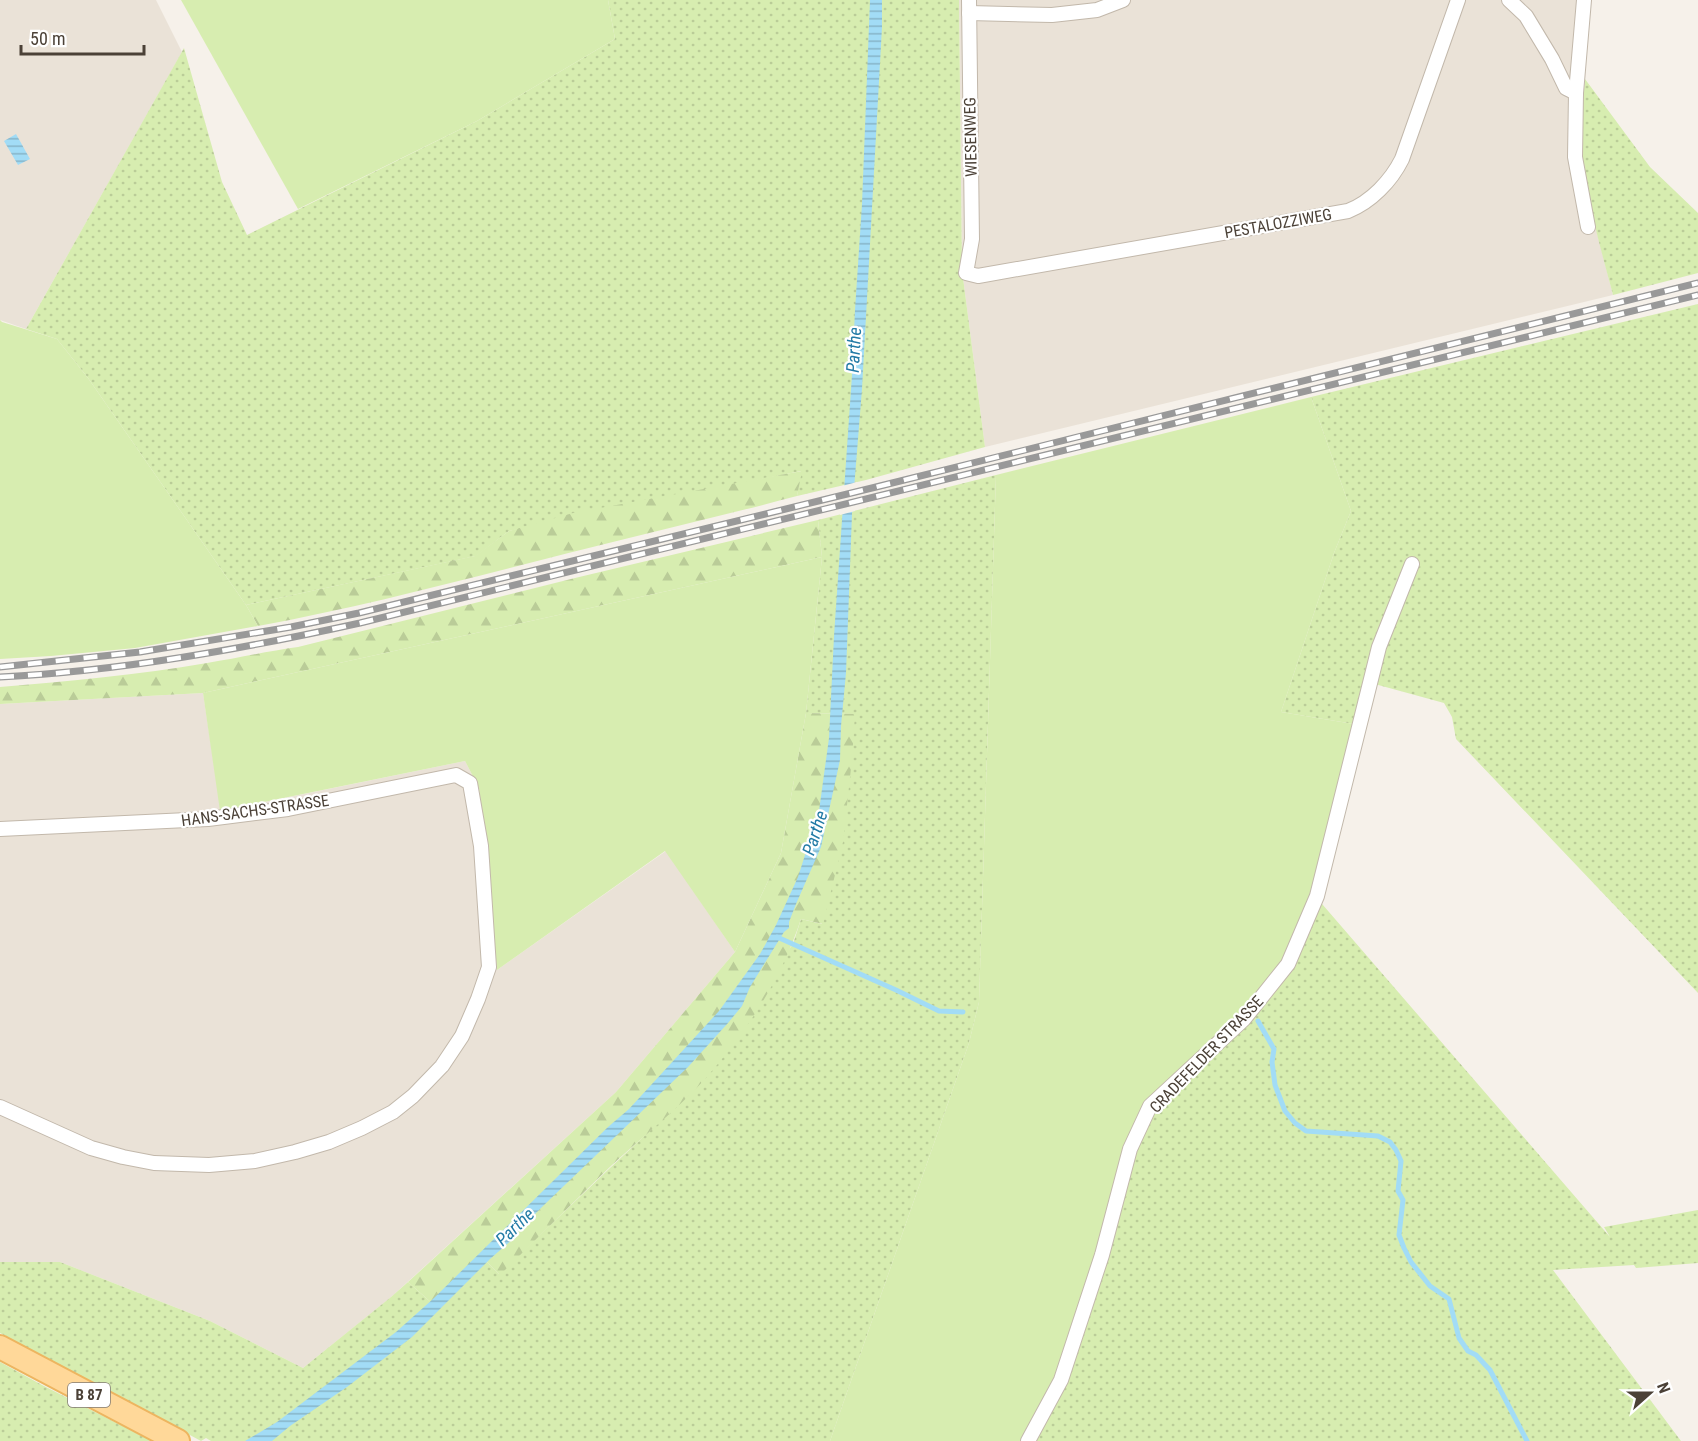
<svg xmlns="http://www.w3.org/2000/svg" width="1698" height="1441" font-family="'Roboto Condensed',sans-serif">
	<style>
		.residential { fill: #eae2d7 }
		.grass { fill: url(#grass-dots) }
		.forest { fill: url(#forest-firs) }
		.garden { fill: #d7edb0 }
		.water { fill: url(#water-rules) }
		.pier { fill: #f6f1ea }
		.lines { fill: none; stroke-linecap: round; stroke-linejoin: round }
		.stream { stroke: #a2dcf6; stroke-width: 5 }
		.minor-casing { stroke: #c2b8ab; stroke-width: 16 }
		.primary-casing { stroke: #edb560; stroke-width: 26 }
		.minor { stroke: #fff; stroke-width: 14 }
		.primary { stroke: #ffd899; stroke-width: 22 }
		.rail-casing { stroke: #999; stroke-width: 7 }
		.rail { stroke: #fff; stroke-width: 4.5; stroke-dasharray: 14; stroke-linecap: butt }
		.labels { text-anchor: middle; stroke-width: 4.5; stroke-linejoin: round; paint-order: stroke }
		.shield { fill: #fff; stroke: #817a73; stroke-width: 1.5 }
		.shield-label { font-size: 15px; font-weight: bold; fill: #4b4137 }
		.street-label { font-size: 16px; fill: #4b4137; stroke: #fff }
		.water-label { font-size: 18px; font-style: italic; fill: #237ba6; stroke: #fff }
	</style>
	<defs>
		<pattern id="grass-dots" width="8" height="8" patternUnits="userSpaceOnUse" patternTransform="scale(1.5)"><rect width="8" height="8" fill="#d7edb0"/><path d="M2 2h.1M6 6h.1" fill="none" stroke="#bacc98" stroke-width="1.8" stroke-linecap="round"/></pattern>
		<pattern id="forest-firs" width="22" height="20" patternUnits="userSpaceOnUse" patternTransform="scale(1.5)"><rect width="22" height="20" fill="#d7edb0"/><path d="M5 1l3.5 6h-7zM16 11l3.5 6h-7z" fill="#bacc98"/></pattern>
		<pattern id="water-rules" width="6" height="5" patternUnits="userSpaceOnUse" patternTransform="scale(1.5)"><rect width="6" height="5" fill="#a2dcf6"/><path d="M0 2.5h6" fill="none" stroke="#86b4c8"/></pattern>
	</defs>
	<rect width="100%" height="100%" fill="#f6f1ea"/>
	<!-- residential -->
	<g class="residential">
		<polygon points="0,0 156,0 182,52 26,329 0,320"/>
		<polygon points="959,0 1590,0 1582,105 1595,225 1613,295 985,447 962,270"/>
		<polygon points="203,693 221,811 465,761 479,788 497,970 666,851 735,952 616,1092 390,1298 303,1368 210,1321 60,1262 0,1262 0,704"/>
	</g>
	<!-- grass -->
	<g class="grass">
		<polygon points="608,0 959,0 962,270 985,447 866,480 797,496 801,471 509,531 476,556 246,605 88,378 57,339 26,329 184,48 222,182 247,235 477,121 615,39"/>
		<path d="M1585 79 1650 167 1698 213V273L1613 295C1601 250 1588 204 1582 158 1579 133 1583 104 1585 79Z"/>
		<polygon points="1698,304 1698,993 1456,739 1452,717 1444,703 1371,683 1360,725 1281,712 1334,553 1351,511 1311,397"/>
		<polygon points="996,475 979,1002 969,1043 830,1441 211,1441 206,1438 201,1441 0,1333 0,1262 60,1262 210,1321 303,1368 391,1297 408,1282 434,1305 483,1258 499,1274 611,1167 669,1113 793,944 801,919 822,924 854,714 806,713 822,557 818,520"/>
		<polygon points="1316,897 1610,1237 1604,1227 1698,1210 1698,1263 1636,1268 1634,1265 1553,1270 1681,1441 1025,1441 1125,1146"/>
		<polygon points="0,1362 42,1385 152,1441 0,1441"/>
	</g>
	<!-- forest -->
	<g class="forest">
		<path d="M802 471 797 496C741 511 685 524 629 538 506 568 383 603 258 626L246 605 475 556 509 531 573 513Z"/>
		<path d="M818 520 822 557 203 693 0 704V687C69 681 138 675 207 663 238 658 268 651 298 647L575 578Z"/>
		<path d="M806 713 855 714 852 759 843 842 823 924 801 919C782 978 746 1033 705 1079 677 1110 642 1137 611 1166 574 1202 537 1238 500 1275L483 1258 434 1305 408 1282 616 1092 735 952 781 853Z"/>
	</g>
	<!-- garden -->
	<g class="garden">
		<polygon points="181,0 608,0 615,39 477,121 298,209"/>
		<polygon points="0,320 2,322 57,339 88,378 246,605 258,626 135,648 51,656 0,659"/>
		<polygon points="1311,397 1351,511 1334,553 1281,712 1360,725 1317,896 1288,964 1150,1106 1061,1380 1028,1441 830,1441 969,1043 979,1002 996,475"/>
		<polygon points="822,557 806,713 781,853 735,952 665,851 497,970 479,788 465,761 220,811 203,693"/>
	</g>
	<!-- water -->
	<g class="water">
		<polygon points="870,0 882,0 882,27 862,389 852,514 846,673 841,726 840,760 821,847 796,904 789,922 789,928 784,932 750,987 742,1006 728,1023 688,1067 544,1205 524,1225 518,1230 513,1239 490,1259 412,1337 347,1387 290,1426 272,1441 245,1441 277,1422 396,1332 433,1299 608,1127 629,1109 719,1011 760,954 776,925 798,877 819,811 829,738 834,636 852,375 855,310 862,204"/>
		<polygon points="16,134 30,159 18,165 4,141"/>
	</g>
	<!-- pier -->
	<polygon class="pier" points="857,482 855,511 840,515 842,486"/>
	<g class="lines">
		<!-- stream -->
		<g class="stream">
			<polyline points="777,937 896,990 939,1011 963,1012"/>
			<polyline points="1258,1021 1274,1049 1272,1062 1275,1085 1285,1111 1295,1123 1306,1131 1378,1136 1390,1142 1396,1150 1401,1161 1398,1191 1403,1200 1399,1235 1404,1248 1411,1262 1430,1286 1449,1299 1459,1338 1468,1351 1476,1355 1490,1370 1527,1441"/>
		</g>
		<defs>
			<g id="minor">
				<path d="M969 0 972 239 966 273 978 276 1348 211C1371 202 1391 181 1402 159L1458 0"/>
				<polyline points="1509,0 1526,16 1552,59 1566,88 1576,93"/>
				<polyline points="1584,0 1576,93 1575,157 1588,227"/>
				<polyline points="969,13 1052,15 1097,10 1123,0"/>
				<polyline points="0,829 208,819 288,809 456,775 470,783 481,846 489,967 478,999 462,1036 442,1066 413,1096 393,1112 362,1128 329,1142 295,1152 255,1161 209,1165 154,1163 123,1157 91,1148 0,1107"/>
				<polyline points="1028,1441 1061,1380 1102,1255 1130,1149 1150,1106 1244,1019 1288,964 1317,896 1379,647 1412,564"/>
			</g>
			<polyline id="primary" points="0,1347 178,1441"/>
		</defs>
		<!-- minor casing -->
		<use href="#minor" class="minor-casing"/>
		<!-- primary casing -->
		<use href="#primary" class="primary-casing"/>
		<!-- minor -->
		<use href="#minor" class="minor"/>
		<!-- primary -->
		<use href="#primary" class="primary"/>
		<defs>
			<g id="rail">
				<polyline points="0,667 140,652 291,627 359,613 876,487 1698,283"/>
				<path d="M0 677C121 671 242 649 360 623L1698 295"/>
			</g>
		</defs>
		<!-- rail casing -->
		<use href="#rail" class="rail-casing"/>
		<!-- rail -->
		<use href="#rail" class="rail"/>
	</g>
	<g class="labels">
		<!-- shield labels -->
		<rect class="shield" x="68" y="1383" width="42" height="24" rx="4.5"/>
		<g class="shield-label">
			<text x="89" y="1400">B 87</text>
		</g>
		<!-- street labels -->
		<g class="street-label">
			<text transform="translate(970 137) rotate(-91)" y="6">WIESENWEG</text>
			<text transform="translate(1278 223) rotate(-10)" y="6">PESTALOZZIWEG</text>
			<text transform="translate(255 810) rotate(-8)" y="6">HANS-SACHS-STRASSE</text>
			<text transform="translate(1206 1054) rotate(-46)" y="6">CRADEFELDER STRASSE</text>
		</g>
		<!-- water labels -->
		<g class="water-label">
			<text transform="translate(854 350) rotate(-87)" y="6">Parthe</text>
			<text transform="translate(815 833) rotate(-72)" y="6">Parthe</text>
			<text transform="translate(515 1227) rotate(-44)" y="6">Parthe</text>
		</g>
	</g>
	<!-- north arrow -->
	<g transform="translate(1650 1393) rotate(69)" stroke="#ffffff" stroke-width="4.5" paint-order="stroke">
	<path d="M0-4.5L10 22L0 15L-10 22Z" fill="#4b4137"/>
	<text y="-9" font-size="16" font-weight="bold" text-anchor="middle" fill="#4b4137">N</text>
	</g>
	<!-- scale -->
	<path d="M21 45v9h123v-9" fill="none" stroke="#4b4137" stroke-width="3"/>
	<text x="30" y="45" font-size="18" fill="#4b4137" stroke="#ffffff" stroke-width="4.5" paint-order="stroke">50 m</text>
</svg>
